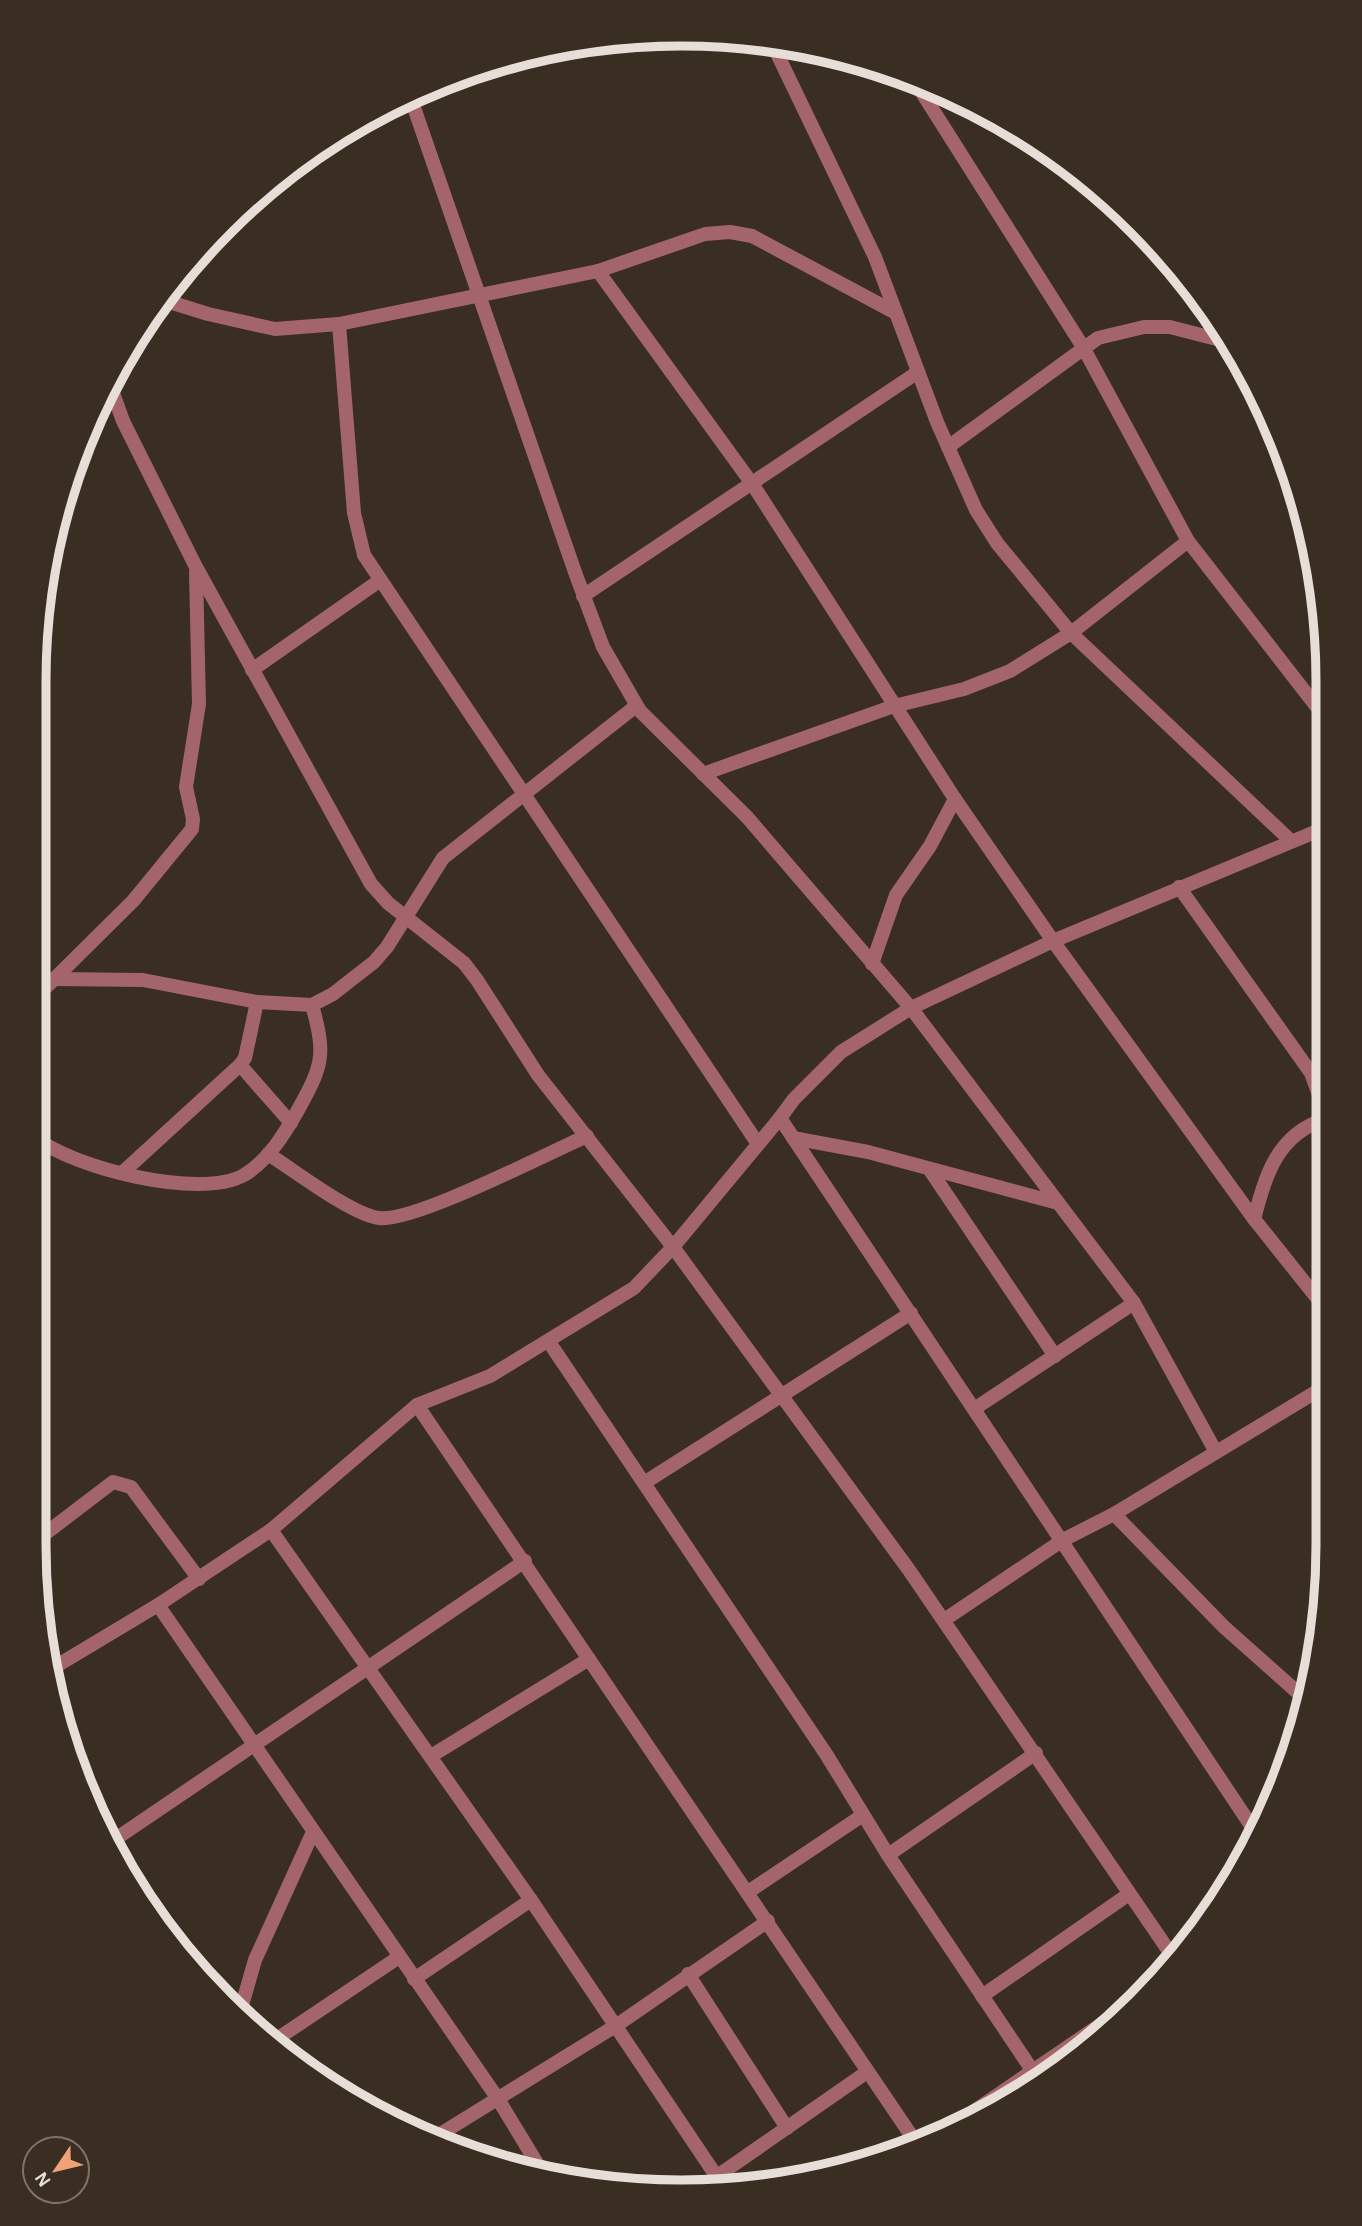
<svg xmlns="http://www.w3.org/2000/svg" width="1362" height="2226" font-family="'Alegreya Sans',sans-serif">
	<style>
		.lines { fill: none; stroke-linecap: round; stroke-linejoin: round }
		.minor { stroke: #a36569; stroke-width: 14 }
		.rim { fill: none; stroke: #e7ded7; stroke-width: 9 }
	</style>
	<rect width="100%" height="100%" fill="#3a2d22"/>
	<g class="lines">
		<!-- minor -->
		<g class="minor">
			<polyline points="688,36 727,43 814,50"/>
			<polyline points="772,43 875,257 937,422 976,510 997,543 1071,633 1291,841"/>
			<polyline points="914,80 1083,347 1188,541 1327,720"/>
			<polyline points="410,96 576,575 603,647 640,711 747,817 911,1008 1134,1303 1216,1452"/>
			<polyline points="598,271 753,485 955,799 1053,941 1254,1219 1325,1308"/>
			<polyline points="160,299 208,314 275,329 339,324 598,271 705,234 730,232 752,236 896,313"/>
			<polyline points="339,324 354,513 364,555 758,1144"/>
			<polyline points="110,385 123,421 196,567 371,884 388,903 464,963 477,980 538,1075 673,1247 909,1570 1175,1960"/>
			<polyline points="948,447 1098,338 1144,327 1170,327 1232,343"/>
			<polyline points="583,596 918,372"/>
			<polyline points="252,670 379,581"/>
			<polyline points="703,774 894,706 964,689 1010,671 1071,633 1188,541"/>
			<polyline points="1179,887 1311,1073 1325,1112"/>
			<polyline points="872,964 896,895 930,846 955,799"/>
			<polyline points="56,979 143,980 257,1002 312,1005 333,994 374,962 387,947 443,858 636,706"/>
			<polyline points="36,997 133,901 192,829 193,819 186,787 199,704 196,572"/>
			<polyline points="240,1065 291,1123"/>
			<path d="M36 1138C74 1168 200 1200 244 1175 268 1161 285 1133 298 1110 323 1065 326 1055 312 1005"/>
			<polyline points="793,1138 868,1152 1058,1203"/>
			<path d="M268 1154C294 1170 352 1215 379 1218 413 1223 548 1153 587 1136"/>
			<polyline points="930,1170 1055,1356"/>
			<polyline points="122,1173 240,1065 245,1058 257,1002"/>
			<path d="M1254 1219C1266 1174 1277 1135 1325 1119"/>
			<polyline points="549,1342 826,1754 888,1855 1038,2079"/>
			<polyline points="417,1405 917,2144"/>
			<polyline points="974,1409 1134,1303"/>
			<polyline points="644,1483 911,1313"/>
			<polyline points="1114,1514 1224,1627 1305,1699"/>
			<polyline points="271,1530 531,1900 723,2186"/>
			<polyline points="33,1543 113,1482 131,1487 199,1579"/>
			<polyline points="158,1605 498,2099 541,2170"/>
			<polyline points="944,1620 1063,1540 1114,1514 1324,1387"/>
			<polyline points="53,1668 158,1605 271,1530 417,1405 490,1376 634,1288 673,1247 780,1118"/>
			<polyline points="431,1756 589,1659"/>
			<polyline points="1256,1833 780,1118 794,1099 841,1052 911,1008 1053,941 1327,827"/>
			<polyline points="114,1840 525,1561"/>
			<polyline points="888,1855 1036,1753"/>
			<polyline points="748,1892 863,1815"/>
			<polyline points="688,1974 787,2128"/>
			<polyline points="414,1979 531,1900"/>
			<polyline points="982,1996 1129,1894"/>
			<polyline points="240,2012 255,1960 313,1832"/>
			<polyline points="271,2043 399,1957"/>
			<polyline points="961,2120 1129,2005"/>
			<polyline points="434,2138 617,2025 768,1921"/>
			<polyline points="716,2177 867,2072"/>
		</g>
	</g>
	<!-- crop -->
	<path d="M0 0H1362V2226H0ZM681 46H681A635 635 0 0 1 1316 681V1545A635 635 0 0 1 681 2180H681A635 635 0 0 1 46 1545V681A635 635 0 0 1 681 46Z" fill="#3a2d22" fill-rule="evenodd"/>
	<path class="rim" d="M681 46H681A635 635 0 0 1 1316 681V1545A635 635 0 0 1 681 2180H681A635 635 0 0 1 46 1545V681A635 635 0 0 1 681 46Z"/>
	<!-- north arrow -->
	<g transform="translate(56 2170) rotate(235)"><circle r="33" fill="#3a2d22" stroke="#7f746a" stroke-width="2"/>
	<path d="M0-5L12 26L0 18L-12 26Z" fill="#efa377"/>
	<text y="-10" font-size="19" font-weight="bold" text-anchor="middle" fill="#e7ded7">N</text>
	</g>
</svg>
